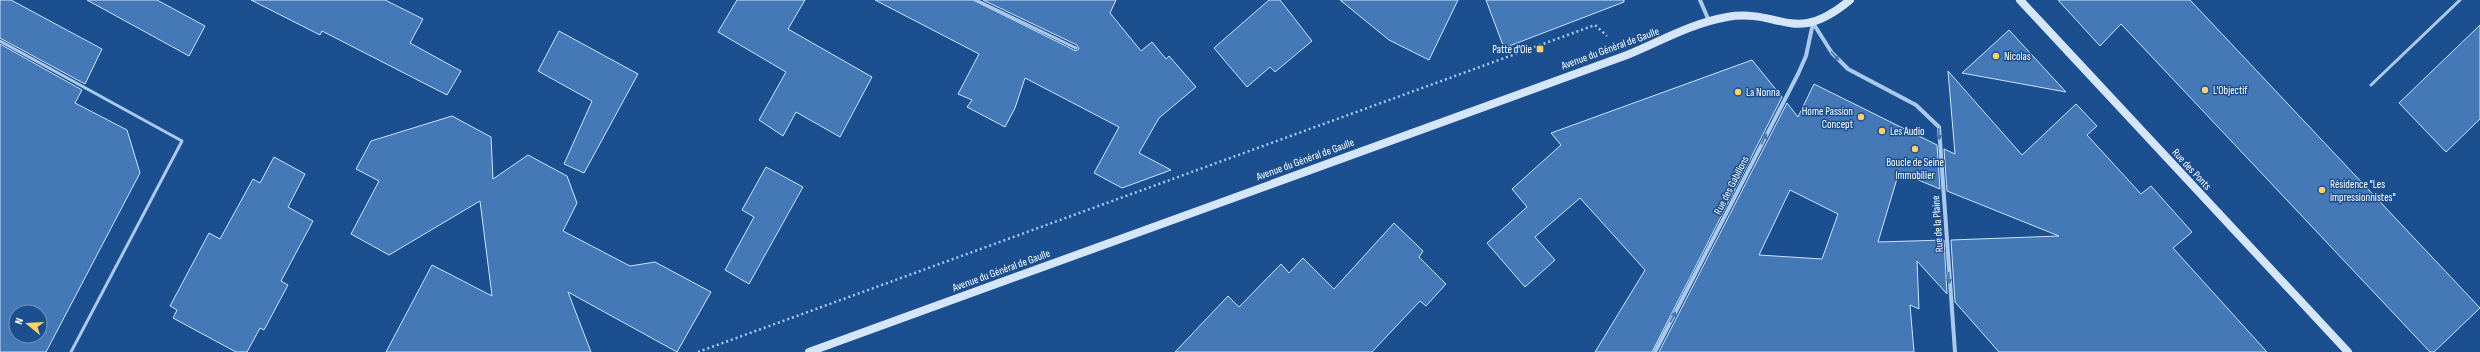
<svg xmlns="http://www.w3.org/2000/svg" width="2480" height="352" font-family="'Sofia Sans Condensed',sans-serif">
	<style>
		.building { fill: #4478b7; stroke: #cfe3fa; fill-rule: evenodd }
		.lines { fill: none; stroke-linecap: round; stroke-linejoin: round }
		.path { stroke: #a9c9ee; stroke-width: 2.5; stroke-dasharray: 2 3; stroke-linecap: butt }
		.lane { stroke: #a9c9ee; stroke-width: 3 }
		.street { stroke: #a9c9ee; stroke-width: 4 }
		.secondary { stroke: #d6e6fa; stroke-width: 8 }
		.oneway { fill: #4674ac }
		.poi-dot { fill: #ffd166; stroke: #1b4f8f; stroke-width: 1.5 }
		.labels { text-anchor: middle; stroke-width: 3; stroke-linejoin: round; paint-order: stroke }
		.street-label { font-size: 11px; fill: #fff; stroke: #1b4f8f }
		.poi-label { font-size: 11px; fill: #fff; stroke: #1b4f8f; text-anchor: start }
	</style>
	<rect width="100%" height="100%" fill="#1b4f8f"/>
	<!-- building -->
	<g class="building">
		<polygon points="0,0 11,0 102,49 85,84 0,38"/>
		<polygon points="87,0 157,0 205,26 189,56"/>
		<polygon points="251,0 385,0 423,19 410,43 461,71 447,95 322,31 320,35"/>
		<polygon points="737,0 805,0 788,29 872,77 840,137 796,112 783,136 759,120 786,72 718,32"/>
		<polygon points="875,0 973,0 1076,51 1079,49 1077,45 983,0 1116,0 1110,13 1141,51 1152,42 1166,59 1169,56 1196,87 1159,118 1139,153 1171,170 1122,188 1094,173 1119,127 1025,78 1015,108 1005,127 967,107 972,100 958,94 979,54"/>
		<polygon points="1269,0 1280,0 1312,41 1275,72 1270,67 1247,87 1214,48"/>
		<polygon points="1340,0 1458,0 1429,60 1389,40"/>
		<polygon points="1486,0 1624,0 1624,2 1504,48"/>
		<polygon points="2058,0 2190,0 2480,308 2434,352 2430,352 2121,24 2100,46"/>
		<polygon points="2480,25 2480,119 2446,152 2399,103"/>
		<polygon points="2009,30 2066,92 1962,73"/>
		<polygon points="559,31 638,74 584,173 564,164 592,101 538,71"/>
		<path d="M0 44 82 90 75 103 127 130 140 173 46 352H0ZM16 312H40V336H16Z"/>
		<polygon points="1752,60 1782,97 1652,352 1595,352 1645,270 1580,198 1535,237 1555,260 1525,287 1487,243 1527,207 1512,189 1561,145 1551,133"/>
		<polygon points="1948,71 2022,155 2076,104 2097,126 2087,135 2141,194 2151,186 2192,232 2173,248 2267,352 1999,352 1955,302 1951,240 2059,236 1947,191 1944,149 1955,154"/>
		<path d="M1814 84 1937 145 1940 189 1899 172 1878 242 1944 240 1947 294 1917 261 1919 309 1910 305 1914 352H1659L1787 103 1798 117ZM1790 190 1838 214 1822 259 1759 255Z"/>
		<polygon points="452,116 491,137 493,179 528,155 567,176 577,203 563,231 630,266 655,262 711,292 677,352 568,292 591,352 386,352 432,265 492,296 480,201 389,255 351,234 379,181 356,169 371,141"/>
		<polygon points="274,157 305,174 288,207 313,221 281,281 288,285 264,330 260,328 247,352 236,352 173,318 177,310 170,306 209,233 220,239 253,179 260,183"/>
		<polygon points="766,167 803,187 749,284 725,270 754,217 742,210"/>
		<polygon points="1394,223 1423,251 1419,257 1446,284 1426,306 1420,301 1372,352 1175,352 1228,296 1239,307 1281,264 1289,273 1303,258 1334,289"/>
	</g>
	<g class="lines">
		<!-- path -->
		<polyline class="path" points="698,352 1595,25 1607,36"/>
		<!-- lane -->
		<g class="lane">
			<polyline points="976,0 1076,48"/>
			<polyline points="0,41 182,141 71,352"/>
			<polyline points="2371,85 2460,0"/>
		</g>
		<!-- street -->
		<g class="street">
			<polyline points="1700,0 1709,21"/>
			<polyline points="1813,23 1832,53 1848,69 1916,105 1939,127 1955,352"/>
			<polyline points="1655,352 1798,74 1806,56 1813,23"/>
		</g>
		<!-- secondary -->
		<g class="secondary">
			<polyline points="2020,0 2348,352"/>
			<path d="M809 352 1627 55C1659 42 1692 23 1727 17 1781 8 1794 47 1850 0"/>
		</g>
	</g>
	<!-- one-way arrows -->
	<defs><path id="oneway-solid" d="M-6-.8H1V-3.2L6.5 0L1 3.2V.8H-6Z"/></defs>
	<g class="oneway">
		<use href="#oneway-solid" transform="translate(1835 56) rotate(48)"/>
		<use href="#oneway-solid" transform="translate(1939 134) rotate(86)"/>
		<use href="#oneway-solid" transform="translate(1764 139) rotate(-63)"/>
		<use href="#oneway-solid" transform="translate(1949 278) rotate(86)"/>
		<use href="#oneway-solid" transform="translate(1673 317) rotate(-63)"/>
	</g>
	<!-- markers -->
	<g class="poi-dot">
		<rect x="1536" y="45" width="8" height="8" rx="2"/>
		<circle cx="1996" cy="56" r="4"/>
		<circle cx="2205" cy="90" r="4"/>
		<circle cx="1738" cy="92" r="4"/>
		<circle cx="1861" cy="117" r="4"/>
		<circle cx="1882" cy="131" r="4"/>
		<circle cx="1915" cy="149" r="4"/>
		<circle cx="2322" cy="190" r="4"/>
	</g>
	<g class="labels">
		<!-- street labels -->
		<g class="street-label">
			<text transform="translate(1610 48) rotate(-20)" y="4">Avenue du Général de Gaulle</text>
			<text transform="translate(1305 159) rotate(-20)" y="4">Avenue du Général de Gaulle</text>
			<text transform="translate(2192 169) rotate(47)" y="4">Rue des Ponts</text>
			<text transform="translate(1731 185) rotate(-63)" y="4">Rue des Gabillons</text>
			<text transform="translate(1937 224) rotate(-94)" y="4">Rue de la Plaine</text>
			<text transform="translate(1001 270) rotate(-20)" y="4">Avenue du Général de Gaulle</text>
		</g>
		<!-- poi labels -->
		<g class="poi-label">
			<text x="1532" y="53" text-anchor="end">Patte d'Oie</text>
			<text x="2004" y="60">Nicolas</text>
			<text x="2213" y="94">L'Objectif</text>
			<text x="1746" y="96">La Nonna</text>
			<text x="1853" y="115" text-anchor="end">Home Passion<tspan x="1853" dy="13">Concept</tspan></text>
			<text x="1890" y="135">Les Audio</text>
			<text x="1915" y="166" text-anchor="middle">Boucle de Seine<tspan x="1915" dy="13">Immobilier</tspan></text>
			<text x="2330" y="188">Résidence "Les<tspan x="2330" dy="13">impressionnistes"</tspan></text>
		</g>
	</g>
	<!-- north arrow -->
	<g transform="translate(28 324) rotate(288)"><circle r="19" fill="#1b4f8f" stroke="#7695bc"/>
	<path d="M0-3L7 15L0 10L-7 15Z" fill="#ffd166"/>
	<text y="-6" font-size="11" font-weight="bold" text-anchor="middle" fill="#ffffff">N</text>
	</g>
</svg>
